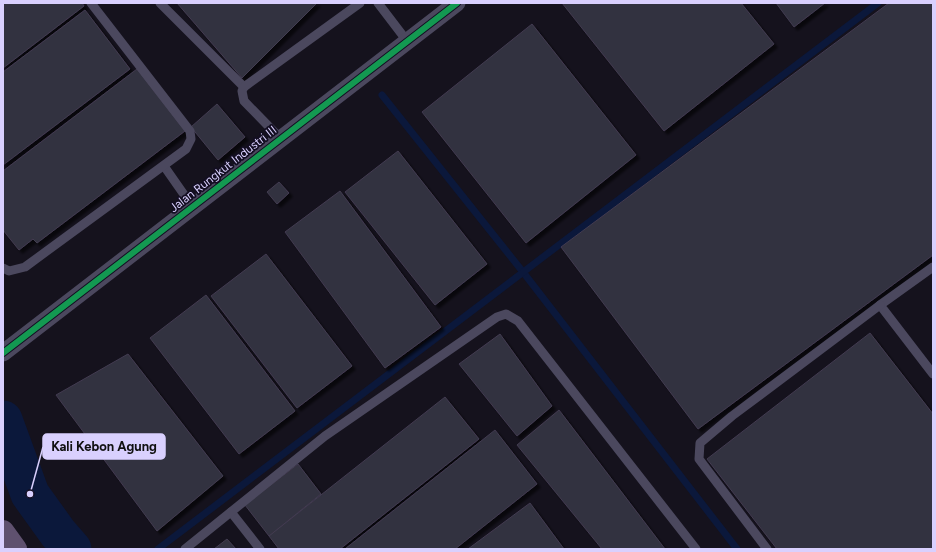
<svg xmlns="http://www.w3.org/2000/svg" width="936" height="552" font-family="Figtree,sans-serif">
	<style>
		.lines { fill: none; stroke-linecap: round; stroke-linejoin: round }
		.stream { stroke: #0b183b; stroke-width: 7 }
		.river { stroke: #0b183b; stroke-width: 39 }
		.building { fill: #33303f; stroke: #423c51; filter: url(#shadow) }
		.service { stroke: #4b485e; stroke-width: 9 }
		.minor { stroke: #4b485e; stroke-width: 17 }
		.primary { stroke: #5f516f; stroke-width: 22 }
		.cycleway-casing { stroke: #130e22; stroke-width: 8 }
		.cycleway { stroke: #139951; stroke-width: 6 }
		.labels { text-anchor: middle; stroke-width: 3.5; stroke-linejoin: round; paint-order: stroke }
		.street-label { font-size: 12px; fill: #d9d0fe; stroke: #130e22 }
		.leader { fill: none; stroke: #d9d0fe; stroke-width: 1.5 }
		.callout-dot { fill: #d9d0fe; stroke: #130e22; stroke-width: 1.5 }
		.callout { fill: #d9d0fe; stroke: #d9d0fe; stroke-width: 1.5 }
		.callout-label { font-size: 13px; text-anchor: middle; font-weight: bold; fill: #111 }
	</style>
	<defs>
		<filter id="shadow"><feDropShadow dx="3.5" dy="3.5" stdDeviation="1" flood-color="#0009"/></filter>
	</defs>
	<rect width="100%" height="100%" fill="#15121d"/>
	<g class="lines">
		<!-- stream -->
		<g class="stream">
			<polyline points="382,95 523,272 737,549"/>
			<polyline points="158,549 878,3"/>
		</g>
		<!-- river -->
		<polyline class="river" points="3,420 30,494 58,533 72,549"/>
	</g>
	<!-- building -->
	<g class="building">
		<polygon points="3,3 82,3 84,6 3,68"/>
		<polygon points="177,3 317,3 242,78"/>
		<polygon points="562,3 741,3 774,44 664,131"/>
		<polygon points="776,3 825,3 794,27"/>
		<polygon points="889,3 933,3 933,255 698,429 561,247"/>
		<polygon points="85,10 130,69 3,165 3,72"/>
		<polygon points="532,24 636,155 526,243 422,112"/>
		<polygon points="137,69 185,131 37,243 33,239 19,250 3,230 3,171"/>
		<polygon points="217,104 245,137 218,160 191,127"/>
		<polygon points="398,151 487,264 435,305 345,192"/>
		<polygon points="279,182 289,193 277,204 267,192"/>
		<polygon points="340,191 441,327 385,368 285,232"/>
		<polygon points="266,254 352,366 297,408 211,296"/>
		<polygon points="206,295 295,411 239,454 150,338"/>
		<polygon points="870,333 933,414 933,549 777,549 707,459"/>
		<polygon points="500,334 552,406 517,436 459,364"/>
		<polygon points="128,354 223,476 157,531 56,395"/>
		<polygon points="445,397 479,439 340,549 279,549 269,536"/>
		<polygon points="559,410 665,549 602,549 517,445"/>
		<polygon points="495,430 537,484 455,549 345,549"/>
		<polygon points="298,464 321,494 269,536 245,505"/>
		<polygon points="530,503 564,549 468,549"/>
		<polygon points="227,539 236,549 214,549"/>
	</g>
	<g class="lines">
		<!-- service -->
		<g class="service">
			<polyline points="160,3 244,87"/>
			<polyline points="378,3 407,41"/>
			<polyline points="280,138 244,101 242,91 244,87 360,3"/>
			<polyline points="164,166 192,206"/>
			<polyline points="933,267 880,305 933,374"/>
			<polyline points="3,268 9,271 25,267 186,149 191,139 190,131 91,3"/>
			<polyline points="231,512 260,549"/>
			<polyline points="185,549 325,436 497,317 506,314 518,321 696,549"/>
			<polyline points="767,549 699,459 700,443 732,416 880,305"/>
		</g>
		<!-- minor -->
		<polyline class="minor" points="3,353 457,3"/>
		<!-- primary -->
		<polyline class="primary" points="3,531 16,549"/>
		<defs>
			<polyline id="cycleway" points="3,353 457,3"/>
		</defs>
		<!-- cycleway casing -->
		<use href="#cycleway" class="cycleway-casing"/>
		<!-- cycleway -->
		<use href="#cycleway" class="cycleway"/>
	</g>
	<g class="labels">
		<!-- street labels -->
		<g class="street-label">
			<text transform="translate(223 169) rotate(-38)" y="4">Jalan Rungkut Industri III</text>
		</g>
	</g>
	<!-- callouts -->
	<path class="leader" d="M30 494L43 447"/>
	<circle class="callout-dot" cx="30" cy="494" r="4"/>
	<rect class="callout" x="43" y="434" width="122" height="25" rx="4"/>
	<g class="callout-label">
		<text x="104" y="451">Kali Kebon Agung</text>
	</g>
	<!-- border -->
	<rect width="936" height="552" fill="none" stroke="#d9d0fe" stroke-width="8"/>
</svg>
